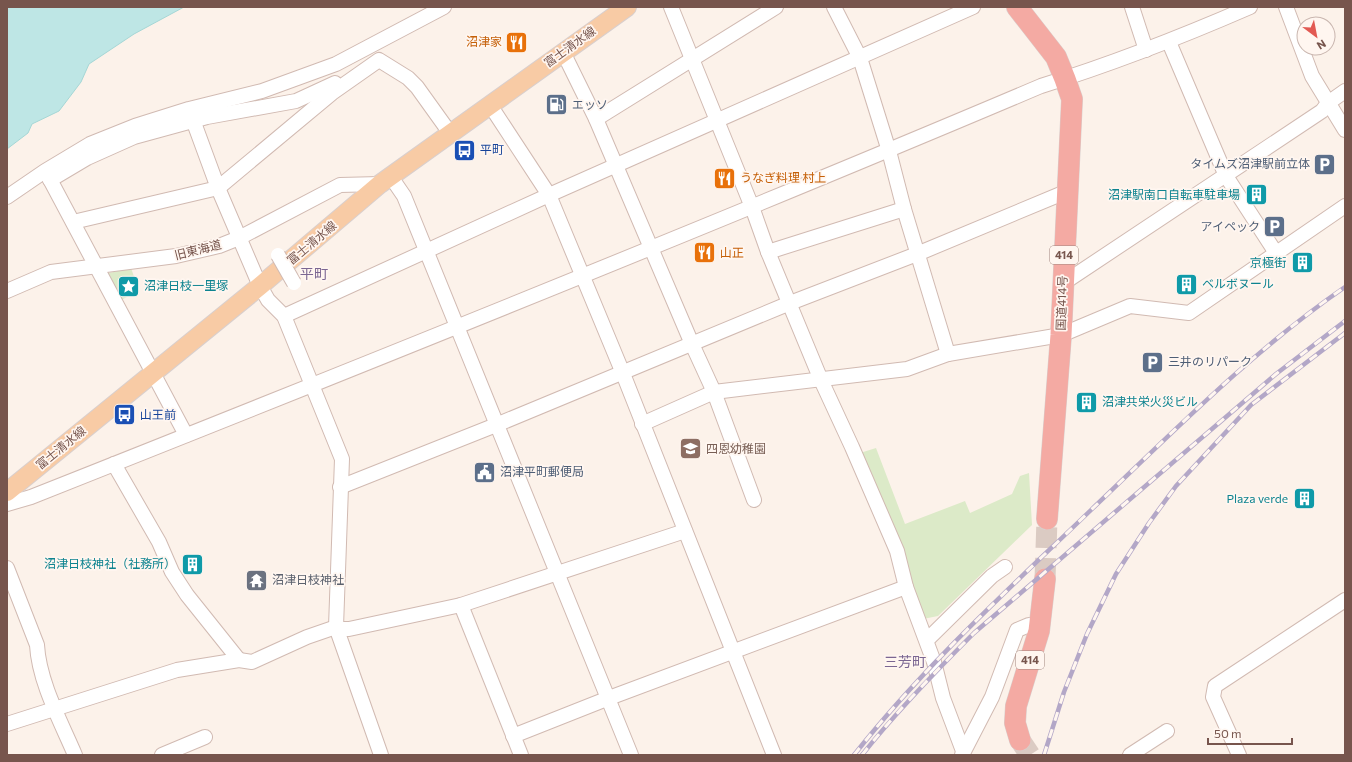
<svg xmlns="http://www.w3.org/2000/svg" width="1352" height="762" font-family="Commissioner,'Noto Sans JP',sans-serif">
	<style>
		.green { fill: #dceac8 }
		.water { fill: #bee6e5; stroke: #a5d7d6 }
		.lines { fill: none; stroke-linecap: round; stroke-linejoin: round }
		.highway-tunnel { stroke: #dbcbc3; stroke-width: 21; stroke-dasharray: 21 10; stroke-linecap: butt }
		.minor-casing { stroke: #d1bab2; stroke-width: 16 }
		.major-casing { stroke: #d9cfcd; stroke-width: 20 }
		.highway-casing { stroke: #d9cfcd; stroke-width: 22 }
		.minor { stroke: #fff; stroke-width: 14 }
		.major { stroke: #f8cba5; stroke-width: 18 }
		.highway { stroke: #f4aaa3; stroke-width: 21 }
		.rail-casing { stroke: #b3a7c7; stroke-width: 4.5 }
		.rail { stroke: #fff6f0; stroke-width: 3; stroke-dasharray: 9; stroke-linecap: butt }
		.minor-bridge-casing { stroke: #d1bab2; stroke-width: 16; stroke-linecap: butt }
		.minor-bridge { stroke: #fff; stroke-width: 14 }
		.labels { text-anchor: middle; stroke-width: 3.5; stroke-linejoin: round; paint-order: stroke }
		.shield { fill: #fff6f0; stroke: #a0857e; stroke-width: 1 }
		.shield-label { font-size: 11px; font-weight: bold; fill: #77554d }
		.food-label { font-size: 12px; fill: #c56008; stroke: #fff6f0; text-anchor: start }
		.street-label { font-size: 12px; fill: #77554d; stroke: #fff6f0 }
		.service-label { font-size: 12px; fill: #4e5e75; stroke: #fff6f0; text-anchor: start }
		.transit-label { font-size: 12px; fill: #164399; stroke: #fff6f0; text-anchor: start }
		.culture-label { font-size: 12px; fill: #0d838f; stroke: #fff6f0; text-anchor: end }
		.education-label { font-size: 12px; fill: #785e54; stroke: #fff6f0; text-anchor: start }
		.worship-label { font-size: 12px; fill: #5b616d; stroke: #fff6f0; text-anchor: start }
		.quarter-label { font-size: 14px; fill: #7b6692; stroke: #fff6f0 }
	</style>
	<rect width="100%" height="100%" fill="#fcf2ea"/>
	<!-- green -->
	<g class="green">
		<polygon points="131,268 139,291 119,301 106,278 109,273"/>
		<polygon points="876,448 905,524 965,501 970,513 1012,494 1020,476 1029,473 1032,525 938,616 923,619 860,453"/>
	</g>
	<!-- water -->
	<polygon class="water" points="7,7 184,7 134,34 89,64 81,82 59,111 32,124 28,133 7,149"/>
	<g class="lines">
		<!-- highway-tunnel -->
		<g class="highway-tunnel">
			<polyline points="1045,579 1047,519"/>
			<polyline points="1020,740 1030,755"/>
		</g>
		<defs>
			<g id="minor">
				<polyline points="671,7 752,207 768,252 821,380 852,447 897,551 906,587 934,662 943,698 963,751"/>
				<polyline points="834,7 860,58 889,151 904,209 948,354"/>
				<polyline points="1132,7 1146,50"/>
				<polyline points="1286,7 1312,76 1345,130"/>
				<polyline points="1169,42 1226,176 1276,253"/>
				<polyline points="563,52 596,119 692,344 714,392 754,500"/>
				<polyline points="490,105 549,195 622,371 774,755"/>
				<polyline points="596,119 776,7"/>
				<polyline points="193,120 218,188 260,286 268,300 284,316 342,459 336,627 381,755"/>
				<polyline points="46,172 186,435"/>
				<polyline points="391,177 404,196 631,755"/>
				<polyline points="50,180 87,158 134,137 207,117 296,101 335,83"/>
				<polyline points="7,197 45,171 90,144 135,126 189,109 262,91 336,64 444,7"/>
				<polyline points="73,222 218,188 332,93 379,60 408,78 417,87 450,133"/>
				<polyline points="768,252 904,209"/>
				<polyline points="1062,284 1322,111 1328,103 1345,91"/>
				<polyline points="7,291 51,272 176,256 219,246 239,238 340,185 380,184"/>
				<polyline points="284,316 549,195 973,7"/>
				<polyline points="642,424 714,392 907,369 948,354 1061,335 1130,306 1189,313 1345,206"/>
				<polyline points="114,464 159,542 172,572 187,595 239,660"/>
				<polyline points="340,487 496,425 790,303 917,254 1068,191"/>
				<path d="M7 504 31 497C369 363 706 228 1041 86 1112 64 1181 37 1250 7"/>
				<path d="M7 568 37 645C39 682 61 722 75 755"/>
				<polyline points="461,605 521,755"/>
				<polyline points="927,640 992,576 1005,567"/>
				<polyline points="7,724 177,670 239,660 252,662 307,637 336,627 342,629 349,629 461,605 685,531"/>
				<polyline points="513,736 609,698 906,587"/>
				<polyline points="162,755 205,737"/>
				<polyline points="962,755 992,697 1017,630 1029,625"/>
				<polyline points="1130,755 1167,731"/>
				<polyline points="1239,755 1213,697 1215,686 1345,600"/>
			</g>
			<polyline id="major" points="7,492 260,286 380,184 627,7"/>
			<g id="highway">
				<polyline points="1017,7 1056,57 1065,79 1072,99 1061,335 1047,519"/>
				<polyline points="1020,740 1015,723 1016,706 1039,631 1045,579"/>
			</g>
		</defs>
		<!-- minor casing -->
		<use href="#minor" class="minor-casing"/>
		<!-- major casing -->
		<use href="#major" class="major-casing"/>
		<!-- highway casing -->
		<use href="#highway" class="highway-casing"/>
		<!-- minor -->
		<use href="#minor" class="minor"/>
		<!-- major -->
		<use href="#major" class="major"/>
		<!-- highway -->
		<use href="#highway" class="highway"/>
		<defs>
			<g id="rail">
				<path d="M854 755C925 665 1009 589 1091 510 1172 433 1252 351 1345 287"/>
				<path d="M862 755C896 712 935 672 974 633L1276 374 1345 321"/>
				<polyline points="1044,755 1064,692 1087,634 1116,574 1149,523 1176,486 1251,405 1345,333"/>
			</g>
		</defs>
		<!-- rail casing -->
		<use href="#rail" class="rail-casing"/>
		<!-- rail -->
		<use href="#rail" class="rail"/>
		<defs>
			<polyline id="minor-bridge" points="278,255 294,283"/>
		</defs>
		<!-- minor-bridge casing -->
		<use href="#minor-bridge" class="minor-bridge-casing"/>
		<!-- minor-bridge -->
		<use href="#minor-bridge" class="minor-bridge"/>
	</g>
	<!-- icons -->
	<defs>
		<symbol id="restaurant-square" viewBox="-11 -11 22 22"><rect x="-9" y="-9" width="18" height="18" rx="4" fill="#e8710a" stroke="#fff6f0"/><path d="M-5-6h1v4h1v-4h1v4h1v-4h1v5L-1.5 .5V6h-2V.5L-5-1ZM5-6V6H3V1.5H1.5Q1.5-4 5-6Z" fill="#fff"/></symbol>
		<symbol id="fuel-square" viewBox="-11 -11 22 22"><rect x="-9" y="-9" width="18" height="18" rx="4" fill="#5c6f8a" stroke="#fff6f0"/><path d="M-5.5-6h7V0h2V4h1.3V-2.5L3-4.5l.8-.8L6-3V5H2.5V1h-1V6h-7ZM-4.2-4.7v3.2H.2V-4.7Z" fill="#fff"/></symbol>
		<symbol id="bus-square" viewBox="-11 -11 22 22"><rect x="-9" y="-9" width="18" height="18" rx="4" fill="#1a4fb4" stroke="#fff6f0"/><path d="M-5-6H5V4H4V6H2V4H-2V6H-4V4H-5ZM-3.5-4V0h7V-4ZM-3.5 1.2v1.5H-2V1.2ZM2 1.2v1.5H3.5V1.2Z" fill="#fff"/></symbol>
		<symbol id="parking-square" viewBox="-11 -11 22 22"><rect x="-9" y="-9" width="18" height="18" rx="4" fill="#5c6f8a" stroke="#fff6f0"/><path d="M-3.5-5.5H1a3.5 3.5 0 0 1 0 7H-1V5.5H-3.5ZM-1-3.4V-.6H.8a1.4 1.4 0 0 0 0-2.8Z" fill="#fff"/></symbol>
		<symbol id="building-square" viewBox="-11 -11 22 22"><rect x="-9" y="-9" width="18" height="18" rx="4" fill="#0f9aa8" stroke="#fff6f0"/><path d="M-4-6H4V6H1V3H-1V6H-4ZM-2.5-4.3h1.7v1.8h-1.7ZM.8-4.3h1.7v1.8H.8ZM-2.5-1h1.7V.8h-1.7ZM.8-1h1.7V.8H.8Z" fill="#fff"/></symbol>
		<symbol id="sight-square" viewBox="-11 -11 22 22"><rect x="-9" y="-9" width="18" height="18" rx="4" fill="#0f9aa8" stroke="#fff6f0"/><path d="M0-6L1.8-2.2L6-1.7L2.9 1.2L3.7 5.4L0 3.3L-3.7 5.4L-2.9 1.2L-6-1.7L-1.8-2.2Z" fill="#fff"/></symbol>
		<symbol id="school-square" viewBox="-11 -11 22 22"><rect x="-9" y="-9" width="18" height="18" rx="4" fill="#8d6e63" stroke="#fff6f0"/><path d="M0-5L7-2L0 1L-7-2ZM-4 1L0 2.5L4 1V4Q0 6-4 4Z" fill="#fff"/></symbol>
		<symbol id="civic-square" viewBox="-11 -11 22 22"><rect x="-9" y="-9" width="18" height="18" rx="4" fill="#5c6f8a" stroke="#fff6f0"/><path d="M-.6-6.5H3V-4.5H.6V-3L4-1V1h2V6H-6V1h2V-1L-.6-3ZM-1.2 2.5V6h2.4V2.5Z" fill="#fff"/></symbol>
		<symbol id="temple-square" viewBox="-11 -11 22 22"><rect x="-9" y="-9" width="18" height="18" rx="4" fill="#6b7280" stroke="#fff6f0"/><path d="M0-6L5-2H3V0L6.5 2.5H4V6H1.5V3h-3V6H-4V2.5H-6.5L-3 0V-2H-5Z" fill="#fff"/></symbol>
	</defs>
	<g fill-rule="evenodd">
		<use href="#restaurant-square" x="504" y="30" width="25" height="25"/>
		<use href="#fuel-square" x="544" y="92" width="25" height="25"/>
		<use href="#bus-square" x="452" y="138" width="25" height="25"/>
		<use href="#parking-square" x="1312" y="152" width="25" height="25"/>
		<use href="#restaurant-square" x="712" y="166" width="25" height="25"/>
		<use href="#building-square" x="1244" y="182" width="25" height="25"/>
		<use href="#parking-square" x="1262" y="214" width="25" height="25"/>
		<use href="#restaurant-square" x="692" y="240" width="25" height="25"/>
		<use href="#building-square" x="1290" y="250" width="25" height="25"/>
		<use href="#building-square" x="1174" y="272" width="25" height="25"/>
		<use href="#sight-square" x="116" y="274" width="25" height="25"/>
		<use href="#parking-square" x="1140" y="350" width="25" height="25"/>
		<use href="#building-square" x="1074" y="390" width="25" height="25"/>
		<use href="#bus-square" x="112" y="402" width="25" height="25"/>
		<use href="#school-square" x="678" y="436" width="25" height="25"/>
		<use href="#civic-square" x="472" y="460" width="25" height="25"/>
		<use href="#building-square" x="1292" y="486" width="25" height="25"/>
		<use href="#building-square" x="180" y="552" width="25" height="25"/>
		<use href="#temple-square" x="244" y="568" width="25" height="25"/>
	</g>
	<g class="labels">
		<!-- shield labels -->
		<g class="shield">
			<rect x="1050" y="246" width="28" height="18" rx="3"/>
			<rect x="1016" y="651" width="28" height="18" rx="3"/>
		</g>
		<g class="shield-label">
			<text x="1064" y="259">414</text>
			<text x="1030" y="664">414</text>
		</g>
		<!-- food labels -->
		<g class="food-label">
			<text x="502" y="46" text-anchor="end">沼津家</text>
			<text x="740" y="182">うなぎ料理 村上</text>
			<text x="720" y="257">山正</text>
		</g>
		<!-- street labels -->
		<g class="street-label">
			<text transform="translate(570 47) rotate(-36)" y="4">富士清水線</text>
			<text transform="translate(312 243) rotate(-40)" y="4">富士清水線</text>
			<text transform="translate(198 250) rotate(-14)" y="4">旧東海道</text>
			<text transform="translate(1062 303) rotate(-88)" y="4">国道414号</text>
			<text transform="translate(61 448) rotate(-39)" y="4">富士清水線</text>
		</g>
		<!-- service labels -->
		<g class="service-label">
			<text x="572" y="109">エッソ</text>
			<text x="1310" y="168" text-anchor="end">タイムズ沼津駅前立体</text>
			<text x="1260" y="231" text-anchor="end">アイペック</text>
			<text x="1168" y="366">三井のリパーク</text>
			<text x="500" y="476">沼津平町郵便局</text>
		</g>
		<!-- transit labels -->
		<g class="transit-label">
			<text x="480" y="154">平町</text>
			<text x="140" y="419">山王前</text>
		</g>
		<!-- culture labels -->
		<g class="culture-label">
			<text x="1240" y="199">沼津駅南口自転車駐車場</text>
			<text x="1286" y="267">京極街</text>
			<text x="1202" y="288" text-anchor="start">ベルボヌール</text>
			<text x="144" y="290" text-anchor="start">沼津日枝一里塚</text>
			<text x="1102" y="406" text-anchor="start">沼津共栄火災ビル</text>
			<text x="1288" y="503">Plaza verde</text>
			<text x="176" y="568">沼津日枝神社（社務所）</text>
		</g>
		<!-- education labels -->
		<g class="education-label">
			<text x="706" y="453">四恩幼稚園</text>
		</g>
		<!-- worship labels -->
		<g class="worship-label">
			<text x="272" y="584">沼津日枝神社</text>
		</g>
		<!-- quarter labels -->
		<g class="quarter-label">
			<text x="314" y="279">平町</text>
			<text x="905" y="667">三芳町</text>
		</g>
	</g>
	<!-- border -->
	<rect width="1352" height="762" fill="none" stroke="#77554d" stroke-width="16"/>
	<!-- north arrow -->
	<g transform="translate(1316 36) rotate(148)"><circle r="19" fill="#fff6f0" stroke="#c9b6af"/>
	<path d="M0-3L7 15L0 10L-7 15Z" fill="#e25a53"/>
	<text y="-6" font-size="11" font-weight="bold" text-anchor="middle" fill="#77554d">N</text>
	</g>
	<!-- scale -->
	<path d="M1208 738v6h84v-6" fill="none" stroke="#77554d" stroke-width="2"/>
	<text x="1214" y="738" font-size="12" fill="#77554d" stroke="#fff6f0" stroke-width="3" paint-order="stroke">50 m</text>
</svg>
